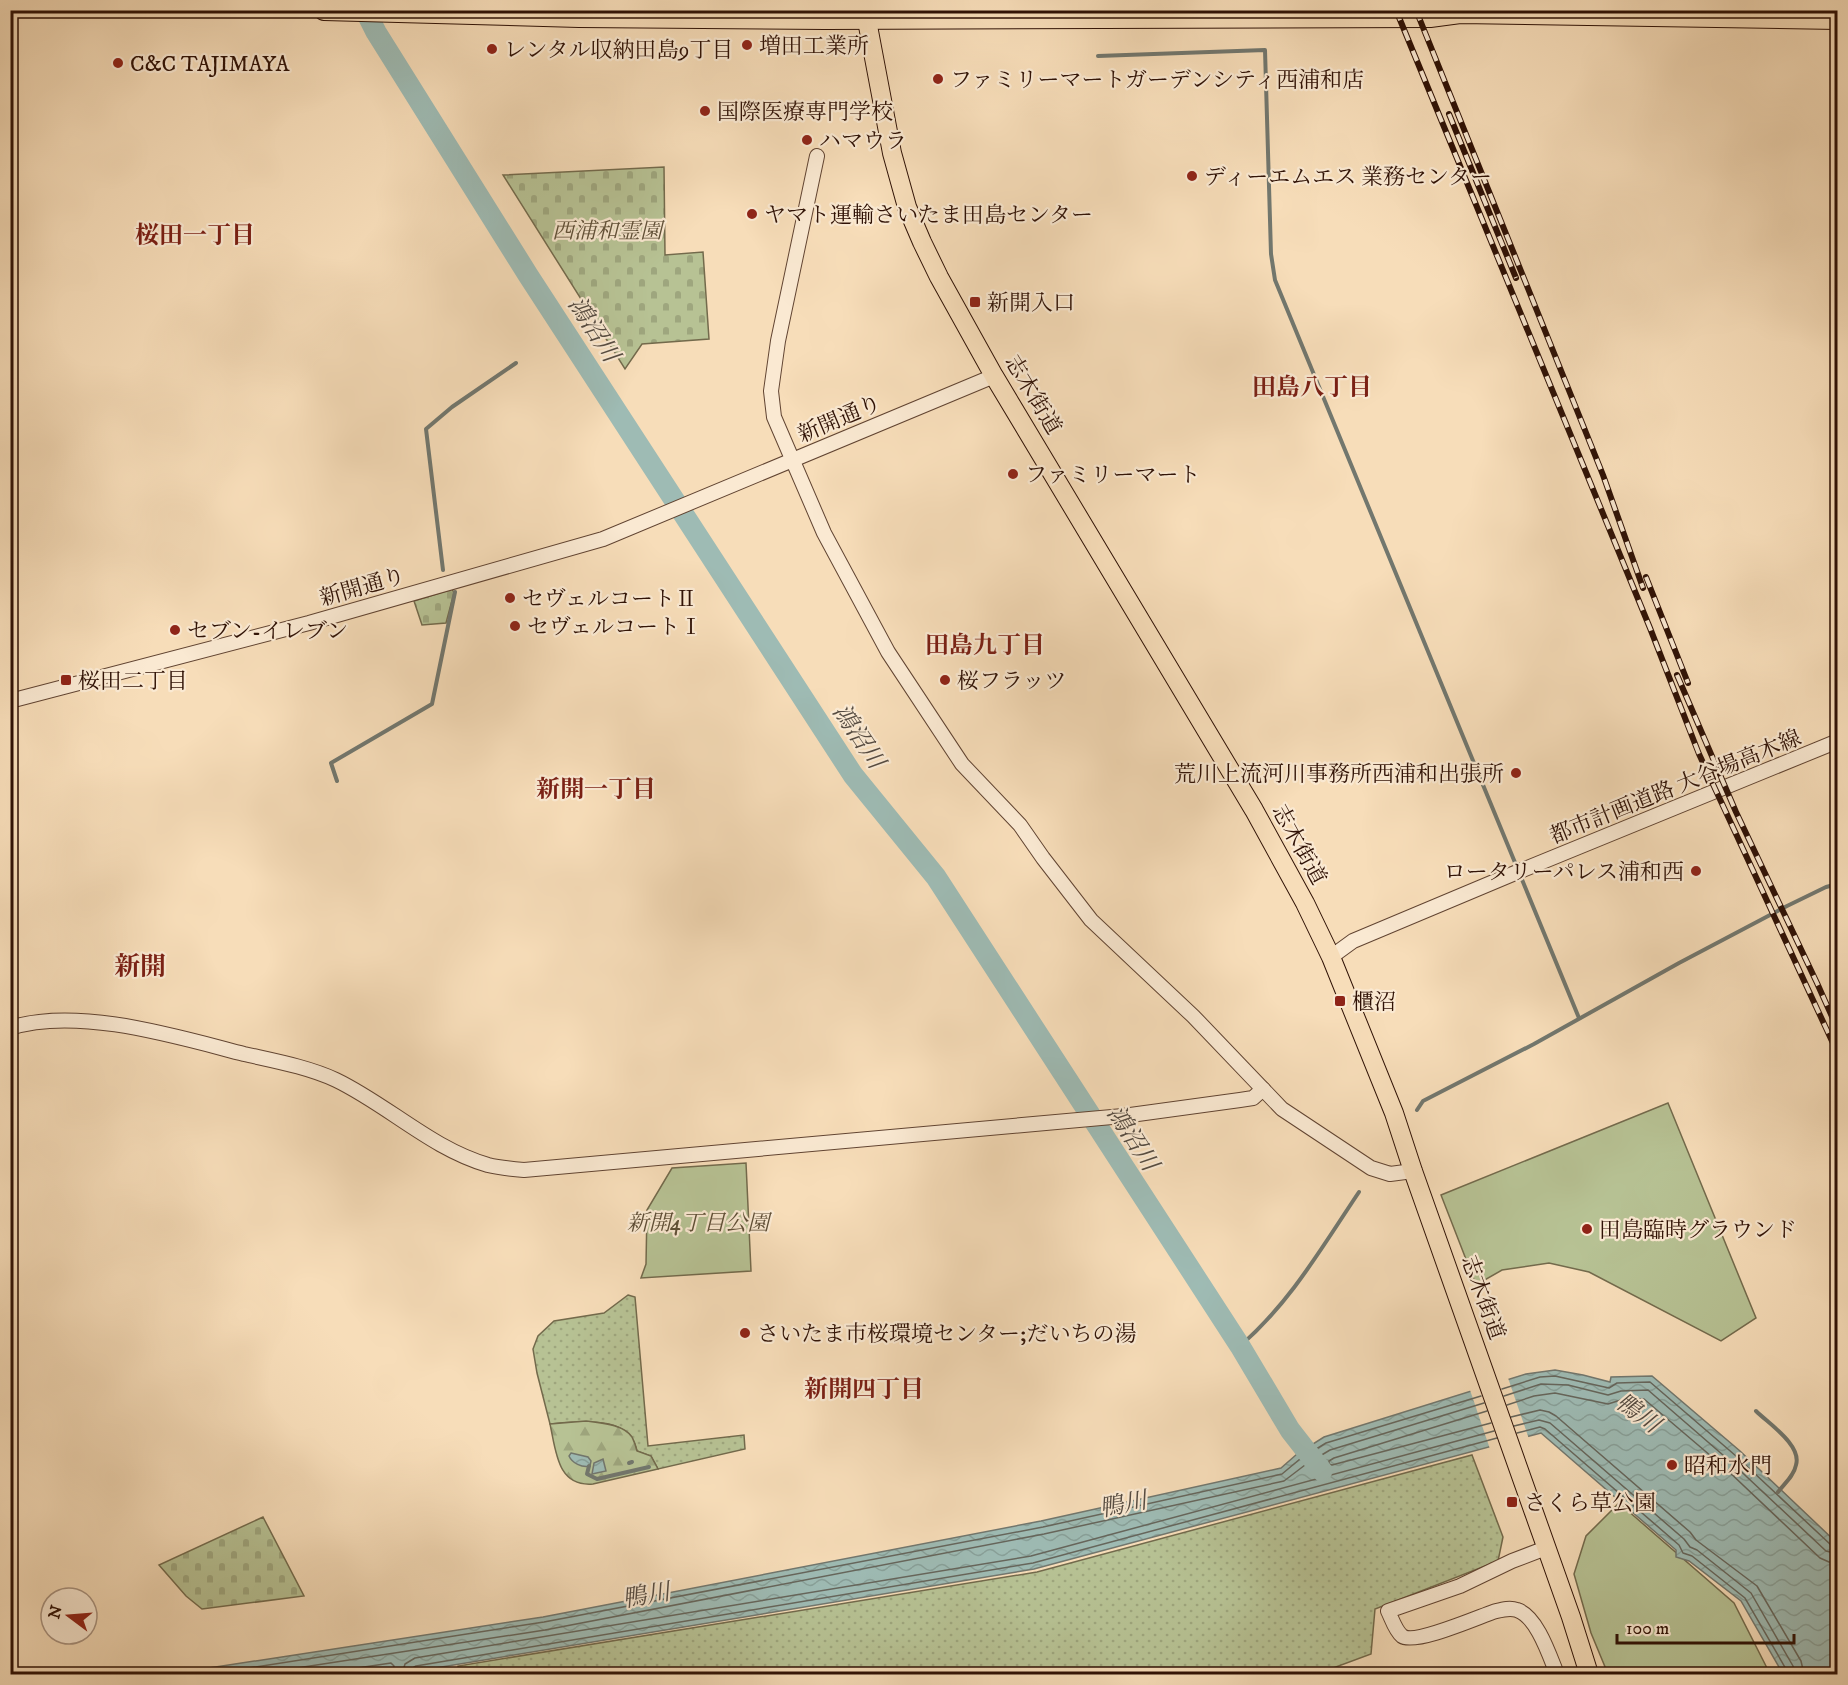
<svg xmlns="http://www.w3.org/2000/svg" width="1848" height="1685" font-family="'IM FELL DW Pica','Noto Serif JP',serif">
	<style>
		.grass { fill: url(#grass-dots); stroke: #736a4c; stroke-width: 1.5 }
		.forest { fill: url(#forest-firs); stroke: #736a4c; stroke-width: 1.5 }
		.cemetery { fill: url(#cemetery-stones); stroke: #736a4c; stroke-width: 1.5 }
		.park { fill: #b7c294; stroke: #736a4c; stroke-width: 1.5 }
		.water { fill: url(#water-waves); stroke: #72776e; stroke-width: 1.5 }
		.pier { fill: #f7ddb9 }
		.lines { fill: none; stroke-linecap: round; stroke-linejoin: round }
		.shore { stroke: #66665c; stroke-width: 1.5 }
		.stream { stroke: #72776e; stroke-width: 4 }
		.river { stroke: #9ebbb4; stroke-width: 21 }
		.minor-casing { stroke: #614432; stroke-width: 16 }
		.major-casing { stroke: #2f1105; stroke-width: 20 }
		.highway-casing { stroke: #2f1105; stroke-width: 22 }
		.minor { stroke: #fae9d2; stroke-width: 14 }
		.major { stroke: #f7ddb9; stroke-width: 18 }
		.highway { stroke: #f7ddb9; stroke-width: 20 }
		.rail-casing { stroke: #2f1105; stroke-width: 6 }
		.rail { stroke: #fae9d2; stroke-width: 4; stroke-dasharray: 11; stroke-linecap: butt }
		.poi-dot { fill: #8f2418; stroke: #fae9d2; stroke-width: 2 }
		.labels { text-anchor: middle; stroke-width: 4.5; stroke-linejoin: round; paint-order: stroke }
		.poi-label { font-size: 22px; fill: #2f1105; stroke: #fae9d2; text-anchor: start }
		.park-label { font-size: 22px; font-style: italic; fill: #5f4f37; stroke: #fae9d2 }
		.street-label { font-size: 22px; fill: #2f1105; stroke: #fae9d2 }
		.neighbourhood-label { font-size: 24px; font-weight: bold; fill: #7a1f14; stroke: #fae9d2 }
		.water-label { font-size: 24px; font-style: italic; fill: #564c42; stroke: #fae9d2 }
		.quarter-label { font-size: 26px; font-weight: bold; fill: #7a1f14; stroke: #fae9d2 }
	</style>
	<defs>
		<pattern id="grass-dots" width="8" height="8" patternUnits="userSpaceOnUse" patternTransform="scale(1.5)"><rect width="8" height="8" fill="#b7c294"/><path d="M2 2h.1M6 6h.1" fill="none" stroke="#9ea67e" stroke-width="1.8" stroke-linecap="round"/></pattern>
		<pattern id="forest-firs" width="22" height="20" patternUnits="userSpaceOnUse" patternTransform="scale(1.5)"><rect width="22" height="20" fill="#b7c294"/><path d="M5 1l3.5 6h-7zM16 11l3.5 6h-7z" fill="#9ea67e"/></pattern>
		<pattern id="cemetery-stones" width="16" height="16" patternUnits="userSpaceOnUse" patternTransform="scale(1.5)"><rect width="16" height="16" fill="#b7c294"/><path d="M2 7V4a2 2 0 0 1 4 0v3zM10 15v-3a2 2 0 0 1 4 0v3z" fill="#9ea67e"/></pattern>
		<pattern id="water-waves" width="16" height="10" patternUnits="userSpaceOnUse" patternTransform="scale(1.5)"><rect width="16" height="10" fill="#9ebbb4"/><path d="M0 5q4-4 8 0t8 0" fill="none" stroke="#88a099"/></pattern>
	</defs>
	<rect width="100%" height="100%" fill="#f7ddb9"/>
	<filter id="stains"><feTurbulence type="fractalNoise" baseFrequency=".00333" numOctaves="4"/><feColorMatrix values="0 0 0 0 .2 0 0 0 0 .09 0 0 0 0 .02 0 0 0 .5 -.17"/></filter>
	<radialGradient id="worn" r=".72"><stop offset=".6" stop-color="#630" stop-opacity="0"/><stop offset="1" stop-color="#630" stop-opacity=".3"/></radialGradient>
	<!-- grass -->
	<g class="grass">
		<path d="M628 1295 635 1297 648 1446 744 1435 745 1449 658 1469 651 1456 637 1451C636 1447 634 1441 632 1438 618 1416 571 1422 550 1424L537 1373 533 1349 538 1336 554 1321 604 1313Z"/>
		<polygon points="1472,1455 1503,1537 1498,1561 1375,1609 1371,1654 1317,1674 459,1674 458,1666 1037,1572"/>
	</g>
	<!-- forest -->
	<path class="forest" d="M586 1421C600 1423 623 1424 632 1437 634 1441 636 1447 637 1451L651 1456 658 1469 593 1484C557 1487 556 1451 550 1424Z"/>
	<!-- cemetery -->
	<g class="cemetery">
		<polygon points="664,167 665,255 703,252 709,339 642,344 625,369 503,175"/>
		<polygon points="452,589 454,593 446,623 422,625 414,601"/>
		<polygon points="263,1517 304,1596 202,1609 186,1596 159,1565"/>
	</g>
	<!-- park -->
	<g class="park">
		<polygon points="1668,1103 1756,1318 1721,1341 1589,1272 1549,1263 1502,1270 1476,1285 1441,1195"/>
		<polygon points="746,1163 751,1271 641,1278 646,1264 647,1210 672,1168"/>
		<polygon points="1619,1503 1734,1603 1770,1674 1608,1674 1591,1633 1574,1574 1586,1536"/>
	</g>
	<!-- water -->
	<g class="water">
		<polygon points="1555,1370 1583,1375 1610,1382 1611,1377 1652,1376 1740,1451 1837,1543 1837,1674 1783,1674 1741,1601 1689,1561 1676,1557 1676,1550 1541,1433 1034,1569 399,1674 170,1674 543,1617 1041,1521 1281,1468 1297,1454 1324,1437 1526,1374"/>
		<path d="M571 1453 588 1457 591 1461 590 1466C582 1468 572 1463 569 1456Z"/>
		<polygon points="603,1459 606,1471 592,1474 594,1463"/>
	</g>
	<!-- pier -->
	<polygon class="pier" points="1508,1378 1529,1439 1490,1449 1470,1390"/>
	<g class="lines">
		<!-- shore -->
		<g class="shore">
			<polyline points="1502,1389 1540,1377 1555,1376 1609,1388 1617,1383 1650,1382 1736,1456 1831,1545 1838,1547"/>
			<polyline points="1504,1396 1541,1384 1568,1385 1608,1395 1621,1391 1648,1390 1731,1462 1826,1551 1838,1554"/>
			<polyline points="1507,1405 1534,1396 1555,1393 1608,1404 1624,1399 1644,1399 1725,1468 1820,1558 1829,1562 1838,1563"/>
			<polyline points="1487,1411 1334,1458 1329,1461 1329,1464 1332,1465 1491,1423"/>
			<polyline points="1511,1417 1540,1410 1549,1412 1556,1416 1690,1532 1696,1540 1757,1586 1801,1661 1804,1674"/>
			<polyline points="1514,1426 1539,1420 1550,1423 1684,1539 1690,1547 1697,1550 1751,1593 1793,1666 1795,1674"/>
			<polyline points="1517,1433 1540,1427 1545,1429 1679,1545 1683,1553 1692,1556 1745,1598 1786,1669 1787,1674"/>
			<polyline points="210,1674 544,1622 1043,1527 1282,1474 1300,1459 1326,1443 1481,1396"/>
			<polyline points="258,1674 545,1630 1044,1534 1284,1481 1305,1465 1330,1450 1484,1403"/>
			<polyline points="317,1674 391,1663 394,1666 393,1674"/>
			<polyline points="402,1674 405,1664 415,1658 1031,1556 1494,1431"/>
			<polyline points="410,1674 411,1669 416,1666 1033,1563 1497,1438"/>
		</g>
		<!-- stream -->
		<g class="stream">
			<polyline points="1098,56 1265,50 1271,254 1275,280 1579,1018"/>
			<polyline points="560,338 567,334"/>
			<polyline points="443,570 426,429 452,407 516,363"/>
			<polyline points="337,781 331,763 432,704 455,592"/>
			<polyline points="1417,1110 1423,1101 1534,1044 1679,963 1787,906 1826,887 1838,884"/>
			<path d="M1240 1346C1290 1303 1322 1247 1359 1192"/>
			<path d="M1756 1411C1769 1424 1802 1445 1796 1465 1794 1476 1784 1484 1778 1492"/>
			<polyline points="629,1463 632,1462"/>
			<polyline points="589,1466 587,1474 597,1479 649,1467"/>
		</g>
		<!-- river -->
		<polyline class="river" points="365,10 376,32 528,275 853,775 936,877 1240,1346 1290,1430 1322,1471"/>
		<defs>
			<g id="minor">
				<polyline points="817,156 778,341 771,391 774,417 824,533 888,652 962,764 1020,825 1043,858 1091,920 1193,1016 1282,1109 1371,1168 1390,1174 1413,1171"/>
				<polyline points="10,701 309,623 603,539 994,376"/>
				<polyline points="1331,957 1353,941 1515,873 1838,741"/>
				<path d="M10 1028C77 1006 178 1037 244 1054 275 1061 308 1067 336 1080 388 1105 432 1149 488 1165 500 1168 512 1169 524 1170L1123 1116 1240 1100 1253 1098 1263 1089"/>
				<path d="M1546 1548 1512 1561 1460 1586 1388 1611C1392 1619 1395 1630 1402 1636 1414 1645 1476 1618 1493 1612 1501 1610 1509 1607 1517 1610 1537 1616 1550 1657 1557 1674"/>
			</g>
			<polyline id="major" points="865,10 892,153 907,207 922,242 939,277 994,376 1254,810 1305,903 1331,957 1394,1113 1413,1171 1571,1617 1589,1674"/>
			<polyline id="highway" points="324,10 579,17 826,19 1430,17 1460,13 1838,19"/>
		</defs>
		<!-- minor casing -->
		<use href="#minor" class="minor-casing"/>
		<!-- major casing -->
		<use href="#major" class="major-casing"/>
		<!-- highway casing -->
		<use href="#highway" class="highway-casing"/>
		<!-- minor -->
		<use href="#minor" class="minor"/>
		<!-- major -->
		<use href="#major" class="major"/>
		<!-- highway -->
		<use href="#highway" class="highway"/>
		<defs>
			<g id="rail">
				<polyline points="1396,10 1650,628 1699,754 1838,1054"/>
				<polyline points="1416,10 1603,475 1643,588"/>
				<polyline points="1449,114 1516,278"/>
				<polyline points="1646,577 1688,683"/>
				<polyline points="1677,675 1736,812 1817,983 1838,1030"/>
			</g>
		</defs>
		<!-- rail casing -->
		<use href="#rail" class="rail-casing"/>
		<!-- rail -->
		<use href="#rail" class="rail"/>
	</g>
	<!-- markers -->
	<g class="poi-dot">
		<circle cx="747" cy="45" r="6"/>
		<circle cx="492" cy="49" r="6"/>
		<circle cx="118" cy="63" r="6"/>
		<circle cx="938" cy="79" r="6"/>
		<circle cx="705" cy="111" r="6"/>
		<circle cx="807" cy="140" r="6"/>
		<circle cx="1192" cy="176" r="6"/>
		<circle cx="752" cy="214" r="6"/>
		<rect x="969" y="296" width="12" height="12" rx="3"/>
		<circle cx="1013" cy="474" r="6"/>
		<circle cx="510" cy="598" r="6"/>
		<circle cx="515" cy="626" r="6"/>
		<circle cx="175" cy="630" r="6"/>
		<rect x="60" y="674" width="12" height="12" rx="3"/>
		<circle cx="945" cy="680" r="6"/>
		<circle cx="1516" cy="773" r="6"/>
		<circle cx="1696" cy="871" r="6"/>
		<rect x="1334" y="995" width="12" height="12" rx="3"/>
		<circle cx="1587" cy="1229" r="6"/>
		<circle cx="745" cy="1333" r="6"/>
		<circle cx="1672" cy="1465" r="6"/>
		<rect x="1506" y="1496" width="12" height="12" rx="3"/>
	</g>
	<g class="labels">
		<!-- poi labels -->
		<g class="poi-label">
			<text x="759" y="53">増田工業所</text>
			<text x="504" y="57">レンタル収納田島9丁目</text>
			<text x="130" y="71">C&amp;C TAJIMAYA</text>
			<text x="950" y="87">ファミリーマートガーデンシティ西浦和店</text>
			<text x="717" y="119">国際医療専門学校</text>
			<text x="819" y="148">ハマウラ</text>
			<text x="1204" y="184">ディーエムエス 業務センター</text>
			<text x="764" y="222">ヤマト運輸さいたま田島センター</text>
			<text x="987" y="310">新開入口</text>
			<text x="1025" y="482">ファミリーマート</text>
			<text x="522" y="606">セヴェルコートⅡ</text>
			<text x="527" y="634">セヴェルコートⅠ</text>
			<text x="187" y="638">セブン-イレブン</text>
			<text x="78" y="688">桜田二丁目</text>
			<text x="957" y="688">桜フラッツ</text>
			<text x="1504" y="781" text-anchor="end">荒川上流河川事務所西浦和出張所</text>
			<text x="1684" y="879" text-anchor="end">ロータリーパレス浦和西</text>
			<text x="1352" y="1009">櫃沼</text>
			<text x="1599" y="1237">田島臨時グラウンド</text>
			<text x="757" y="1341">さいたま市桜環境センター;だいちの湯</text>
			<text x="1684" y="1473">昭和水門</text>
			<text x="1524" y="1510">さくら草公園</text>
		</g>
		<!-- park labels -->
		<g class="park-label">
			<text x="607" y="238">西浦和霊園</text>
			<text x="698" y="1230">新開4丁目公園</text>
		</g>
		<!-- street labels -->
		<g class="street-label">
			<text transform="translate(1034 394) rotate(59)" y="8">志木街道</text>
			<text transform="translate(839 418) rotate(-23)" y="8">新開通り</text>
			<text transform="translate(362 586) rotate(-16)" y="8">新開通り</text>
			<text transform="translate(1675 786) rotate(-22)" y="8">都市計画道路 大谷場高木線</text>
			<text transform="translate(1300 844) rotate(61)" y="8">志木街道</text>
			<text transform="translate(1484 1297) rotate(70)" y="8">志木街道</text>
		</g>
		<!-- neighbourhood labels -->
		<g class="neighbourhood-label">
			<text x="195" y="243">桜田一丁目</text>
			<text x="1312" y="395">田島八丁目</text>
			<text x="985" y="653">田島九丁目</text>
			<text x="596" y="797">新開一丁目</text>
			<text x="864" y="1397">新開四丁目</text>
		</g>
		<!-- water labels -->
		<g class="water-label">
			<text transform="translate(594 329) rotate(57)" y="8">鴻沼川</text>
			<text transform="translate(859 736) rotate(56)" y="8">鴻沼川</text>
			<text transform="translate(1133 1138) rotate(57)" y="8">鴻沼川</text>
			<text transform="translate(1638 1413) rotate(36)" y="8">鴨川</text>
			<text transform="translate(1123 1504) rotate(-11)" y="8">鴨川</text>
			<text transform="translate(646 1595) rotate(-10)" y="8">鴨川</text>
		</g>
		<!-- quarter labels -->
		<g class="quarter-label">
			<text x="140" y="975">新開</text>
		</g>
	</g>
	<!-- margin -->
	<rect width="1848" height="1685" fill="none" stroke="#f7ddb9" stroke-width="36"/>
	<rect x="12" y="12" width="1824" height="1661" fill="none" stroke="#2f1105" stroke-width="3"/>
	<rect x="18" y="18" width="1812" height="1649" fill="none" stroke="#2f1105" stroke-width="1.5"/>
	<!-- north arrow -->
	<g transform="translate(69 1616) rotate(286)"><circle r="28" fill="#fae9d2" stroke="#a99380" stroke-width="1.5"/>
	<path d="M0-4.5L10 22L0 15L-10 22Z" fill="#8f2418"/>
	<text y="-9" font-size="16" font-weight="bold" text-anchor="middle" fill="#2f1105">N</text>
	</g>
	<!-- scale -->
	<path d="M1617 1634v9h177v-9" fill="none" stroke="#2f1105" stroke-width="3"/>
	<text x="1626" y="1634" font-size="18" fill="#2f1105" stroke="#fae9d2" stroke-width="4.5" paint-order="stroke">100 m</text>
	<rect width="100%" height="100%" filter="url(#stains)"/>
	<rect width="100%" height="100%" fill="url(#worn)"/>
</svg>
